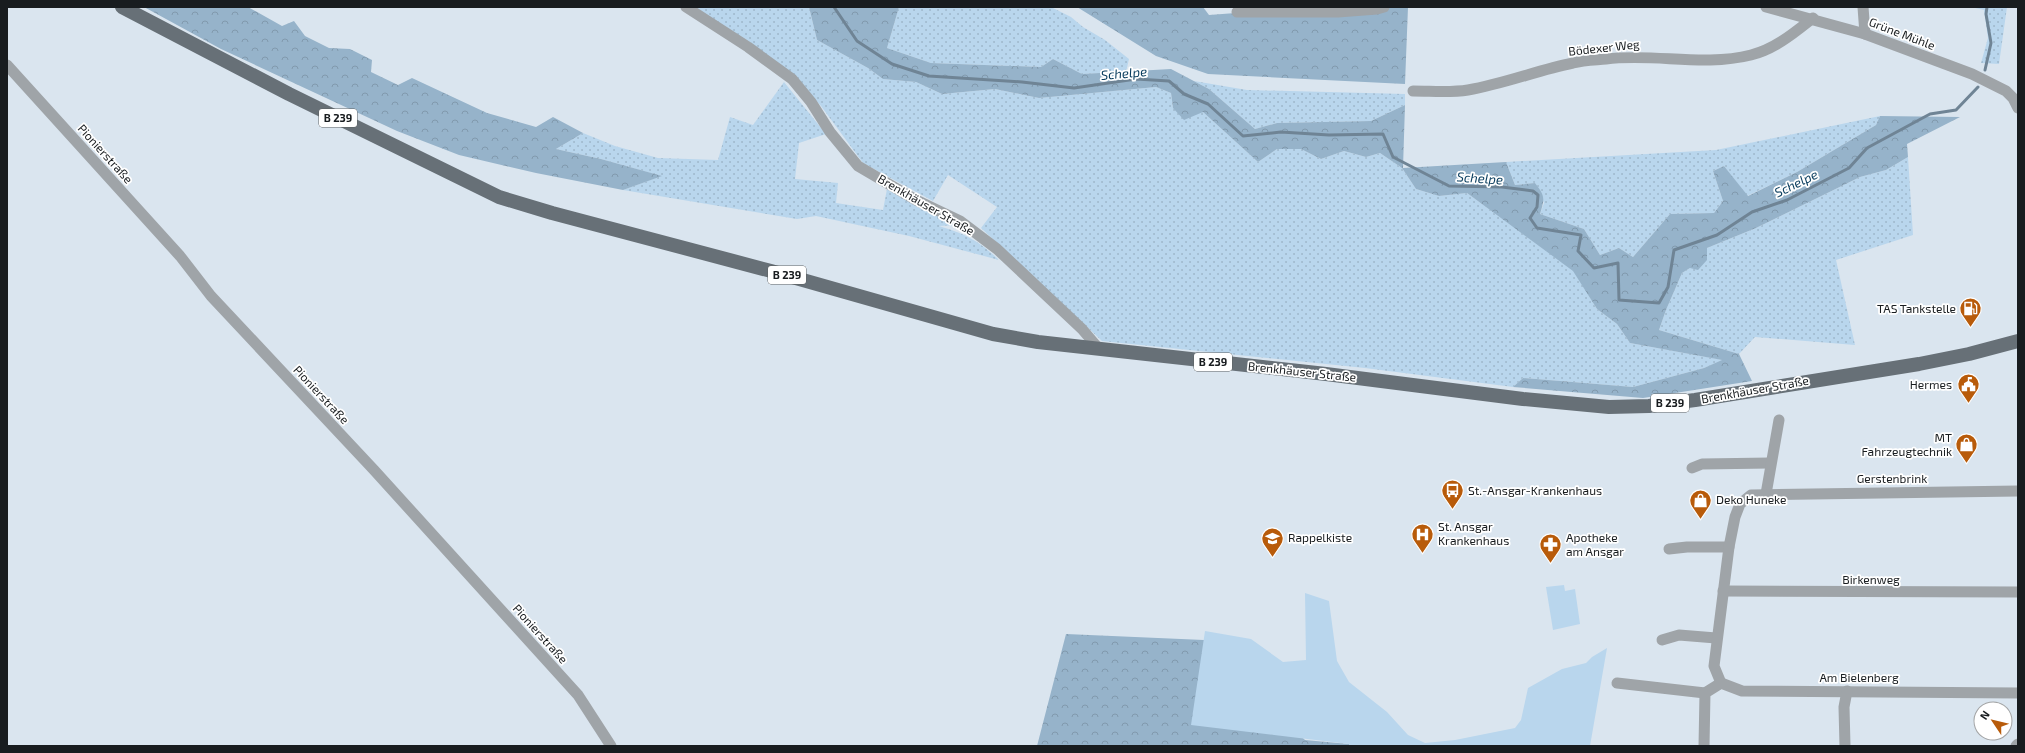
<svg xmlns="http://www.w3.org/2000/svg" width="2025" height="753" font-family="'Exo 2',sans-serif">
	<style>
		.grass { fill: url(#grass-dots) }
		.forest { fill: url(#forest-crowns) }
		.park { fill: #b9d6ed }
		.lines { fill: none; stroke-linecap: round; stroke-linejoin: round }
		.stream { stroke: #6f8495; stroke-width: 3 }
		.minor { stroke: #9fa4a8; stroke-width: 11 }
		.major { stroke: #677077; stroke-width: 14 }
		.labels { text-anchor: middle; stroke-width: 3.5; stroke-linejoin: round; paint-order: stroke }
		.shield { fill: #fff; stroke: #5d6062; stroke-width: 1 }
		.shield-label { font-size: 11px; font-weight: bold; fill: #181c1f }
		.street-label { font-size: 12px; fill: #181c1f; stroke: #fff }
		.poi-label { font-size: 12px; fill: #181c1f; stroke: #fff; text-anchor: start }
		.water-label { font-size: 13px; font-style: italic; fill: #063a5b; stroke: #fff }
	</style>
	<defs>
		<pattern id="grass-dots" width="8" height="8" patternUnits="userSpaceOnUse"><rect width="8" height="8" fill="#b9d6ed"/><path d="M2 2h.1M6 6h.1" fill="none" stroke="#9eb7cb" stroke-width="1.8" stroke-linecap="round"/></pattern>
		<pattern id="forest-crowns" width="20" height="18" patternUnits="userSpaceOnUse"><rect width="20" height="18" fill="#96b3ca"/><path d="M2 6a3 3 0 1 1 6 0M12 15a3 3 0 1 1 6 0" fill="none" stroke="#8199ad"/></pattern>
	</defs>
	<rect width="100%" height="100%" fill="#dae5ef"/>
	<!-- grass -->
	<g class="grass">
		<polygon points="690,7 809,7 817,40 868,68 883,79 916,82 942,94 995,89 1039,98 1156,87 1171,93 1173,108 1203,112 1258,162 1277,149 1301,149 1321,159 1344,151 1366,157 1380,153 1402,168 1416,189 1439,196 1467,193 1574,271 1597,309 1617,324 1630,343 1723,360 1704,368 1633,387 1523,378 1513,387 1365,368 1102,341 981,228 997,207 948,175 933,201 863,163 821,106 794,78"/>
		<polygon points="899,7 1051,7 1071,17 1083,27 1105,40 1129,59 1126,72 1082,74 1053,59 1041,67 931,63 887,48"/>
		<polygon points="1971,7 2007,7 1999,64 1981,63 1988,38 1984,10"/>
		<polygon points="1194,81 1247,90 1405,94 1405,105 1371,121 1277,123 1255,129 1209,89"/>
		<path d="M784 82 826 134 799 143 795 179 838 183 836 203 883 210 887 189 957 225 939 226C965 234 978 240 999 260L909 236 816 216 797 219 623 190 661 176 601 159 556 149 583 133 615 146 658 158 718 160 730 117 753 125Z"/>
		<polygon points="1880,116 1876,125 1797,172 1747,196 1724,166 1713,171 1723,201 1714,213 1670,214 1633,257 1619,248 1600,255 1584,229 1540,214 1544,203 1535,183 1515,185 1506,162 1716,150"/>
		<polygon points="1908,157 1913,235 1836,260 1855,345 1755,337 1739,354 1659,330 1666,310 1682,273 1690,268 1707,248 1756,228 1860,177 1886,170"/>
	</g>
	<!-- forest -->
	<g class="forest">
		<polygon points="144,7 248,7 282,26 294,21 305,36 329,48 350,49 372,60 371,72 398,85 412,78 487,113 536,127 553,117 583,133 556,149 601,159 662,176 623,190 536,173 459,155 397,131 221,49"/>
		<path d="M809 7H899L887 48 931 63 1041 67 1053 59 1082 74 1171 69 1209 89 1255 129 1277 123 1371 121 1405 105 1403 168 1506 162 1515 185 1535 183C1545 196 1545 198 1540 214L1584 229 1600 255 1619 248 1633 257 1670 214 1714 213 1723 201 1713 171 1724 166 1748 196 1797 172 1876 125 1880 116 1960 117 1907 144 1908 157 1886 170 1860 177 1756 228 1707 248V260L1698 270 1690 268 1682 273 1666 310 1659 330 1739 354 1752 381 1643 398 1513 387 1523 378 1633 387 1704 368 1722 360 1630 343 1617 324 1597 309 1573 271 1467 193 1439 196 1416 189 1402 168 1380 153 1366 157 1344 151 1321 159 1301 149H1277L1258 162 1203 112 1184 120 1173 108 1171 93 1156 87 1039 98 995 89 942 94 916 82 883 79 868 68 817 40Z"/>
		<polygon points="1077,7 1203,7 1209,15 1314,7 1408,7 1405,84 1208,74 1156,56"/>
		<polygon points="1066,634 1204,640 1305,740 1349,744 1349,746 1037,746"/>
	</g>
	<!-- park -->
	<g class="park">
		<polygon points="1564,585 1565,591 1575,589 1580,624 1553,630 1546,587"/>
		<polygon points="1305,593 1329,601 1337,661 1349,682 1387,712 1408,735 1425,743 1455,740 1515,728 1521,720 1528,688 1562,669 1586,663 1592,657 1607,648 1590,746 1349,746 1349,744 1191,725 1205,631 1251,639 1283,662 1306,660"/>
	</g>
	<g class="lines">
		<!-- stream -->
		<g class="stream">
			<polyline points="834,7 857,41 892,64 929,76 1022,82 1074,88 1136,79 1169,81 1184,94 1208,104 1243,136 1281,132 1329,135 1383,134 1393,157 1449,186 1502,187 1533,191 1538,195 1537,207 1530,218 1537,228 1581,235 1578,251 1594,268 1618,263 1619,300 1659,303 1668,287 1674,250 1717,235 1752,212 1787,200 1849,168 1867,148 1930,114 1956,110 1978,87"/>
			<polyline points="1985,70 1991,43 1986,14 1987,7"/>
		</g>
		<!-- minor -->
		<g class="minor">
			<polyline points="686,7 748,47 792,79 811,102 830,132 858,166 916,200 960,221 997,249 1082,329 1099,349"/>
			<polyline points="1766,7 1865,34 1972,74 2006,91 2013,98 2018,108"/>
			<polyline points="1863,7 1865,34"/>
			<polyline points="1237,12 1338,12 1377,9 1384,7"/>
			<polyline points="7,65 180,256 211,296 374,470 578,695 611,746"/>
			<path d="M1413 91C1432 91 1450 93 1468 90 1504 84 1538 70 1573 63 1584 60 1596 60 1606 59 1655 53 1703 67 1751 55 1775 49 1794 33 1813 18"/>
			<polyline points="1692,468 1702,464 1770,463"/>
			<polyline points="1766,494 1779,420"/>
			<polyline points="1669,549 1687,547 1729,547"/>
			<polyline points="1723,591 2018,592"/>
			<polyline points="1662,640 1679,635 1716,638"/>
			<polyline points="1617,683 1705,693"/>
			<polyline points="1721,683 1714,666 1729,547 1735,517 1740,504 1751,495 2018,491"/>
			<polyline points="1704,746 1705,693 1721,683 1742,691 2018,693"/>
			<polyline points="1845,746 1844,707 1847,691"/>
			<polyline points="2016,746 2018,744"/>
		</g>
		<!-- major -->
		<polyline class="major" points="122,7 289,94 499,197 552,213 771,271 993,334 1038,342 1326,374 1523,399 1609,407 1649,406 1695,400 1919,364 1969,354 2018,341"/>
	</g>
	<!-- icons -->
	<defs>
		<symbol id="fuel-pin" viewBox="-11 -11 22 30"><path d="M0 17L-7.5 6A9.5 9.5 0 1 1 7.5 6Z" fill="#b85b0a" stroke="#fff"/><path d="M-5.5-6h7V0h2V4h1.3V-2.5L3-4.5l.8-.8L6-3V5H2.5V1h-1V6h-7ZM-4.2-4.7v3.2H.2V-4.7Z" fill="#fff"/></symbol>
		<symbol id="civic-pin" viewBox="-11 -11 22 30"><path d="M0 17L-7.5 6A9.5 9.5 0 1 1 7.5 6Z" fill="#b85b0a" stroke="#fff"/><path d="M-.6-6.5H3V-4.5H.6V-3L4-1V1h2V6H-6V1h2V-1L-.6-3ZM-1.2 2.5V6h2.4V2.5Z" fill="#fff"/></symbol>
		<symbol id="shop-pin" viewBox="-11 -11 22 30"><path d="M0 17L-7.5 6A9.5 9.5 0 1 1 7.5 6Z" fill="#b85b0a" stroke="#fff"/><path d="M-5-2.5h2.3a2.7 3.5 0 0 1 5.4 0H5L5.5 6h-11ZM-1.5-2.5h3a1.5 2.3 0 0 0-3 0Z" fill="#fff"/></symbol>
		<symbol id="bus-pin" viewBox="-11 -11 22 30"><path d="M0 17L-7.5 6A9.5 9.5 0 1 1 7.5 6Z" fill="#b85b0a" stroke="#fff"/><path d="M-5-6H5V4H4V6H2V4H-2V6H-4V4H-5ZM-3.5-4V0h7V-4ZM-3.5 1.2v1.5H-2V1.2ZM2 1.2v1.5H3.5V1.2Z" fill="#fff"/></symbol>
		<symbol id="hospital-pin" viewBox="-11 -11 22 30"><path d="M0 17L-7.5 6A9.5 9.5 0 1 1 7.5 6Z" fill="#b85b0a" stroke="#fff"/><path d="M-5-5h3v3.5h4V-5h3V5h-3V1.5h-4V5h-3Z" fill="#fff"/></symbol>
		<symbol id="school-pin" viewBox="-11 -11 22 30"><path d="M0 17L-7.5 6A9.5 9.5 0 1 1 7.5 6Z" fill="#b85b0a" stroke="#fff"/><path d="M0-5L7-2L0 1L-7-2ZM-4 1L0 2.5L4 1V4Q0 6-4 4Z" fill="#fff"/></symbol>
		<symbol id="pharmacy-pin" viewBox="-11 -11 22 30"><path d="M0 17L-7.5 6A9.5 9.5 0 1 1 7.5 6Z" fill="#b85b0a" stroke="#fff"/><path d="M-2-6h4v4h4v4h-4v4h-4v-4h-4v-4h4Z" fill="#fff"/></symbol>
	</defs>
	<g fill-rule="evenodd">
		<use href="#fuel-pin" x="1958" y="296" width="25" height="34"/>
		<use href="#civic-pin" x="1956" y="372" width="25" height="34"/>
		<use href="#shop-pin" x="1954" y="432" width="25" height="34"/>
		<use href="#bus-pin" x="1440" y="478" width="25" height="34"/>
		<use href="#shop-pin" x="1688" y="488" width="25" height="34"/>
		<use href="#hospital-pin" x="1410" y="522" width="25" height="34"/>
		<use href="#school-pin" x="1260" y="526" width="25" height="34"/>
		<use href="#pharmacy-pin" x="1538" y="532" width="25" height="34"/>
	</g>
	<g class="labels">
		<!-- shield labels -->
		<g class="shield">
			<rect x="319" y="109" width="38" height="18" rx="3"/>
			<rect x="768" y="266" width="38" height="18" rx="3"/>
			<rect x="1194" y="353" width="38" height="18" rx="3"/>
			<rect x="1651" y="394" width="38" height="18" rx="3"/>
		</g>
		<g class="shield-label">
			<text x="338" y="122">B 239</text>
			<text x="787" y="279">B 239</text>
			<text x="1213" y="366">B 239</text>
			<text x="1670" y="407">B 239</text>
		</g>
		<!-- street labels -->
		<g class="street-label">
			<text transform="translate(1902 34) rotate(21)" y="4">Grüne Mühle</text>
			<text transform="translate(1604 48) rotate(-6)" y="4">Bödexer Weg</text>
			<text transform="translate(105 154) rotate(48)" y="4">Pionierstraße</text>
			<text transform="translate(926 205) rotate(30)" y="4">Brenkhäuser Straße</text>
			<text transform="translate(1302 372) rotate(6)" y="4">Brenkhäuser Straße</text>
			<text transform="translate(1755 390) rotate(-10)" y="4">Brenkhäuser Straße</text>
			<text transform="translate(321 395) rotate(47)" y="4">Pionierstraße</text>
			<text x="1892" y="483">Gerstenbrink</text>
			<text x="1871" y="584">Birkenweg</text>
			<text transform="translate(540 634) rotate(48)" y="4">Pionierstraße</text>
			<text x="1859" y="682">Am Bielenberg</text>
		</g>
		<!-- poi labels -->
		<g class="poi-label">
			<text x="1956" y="313" text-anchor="end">TAS Tankstelle</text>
			<text x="1952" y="389" text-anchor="end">Hermes</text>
			<text x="1952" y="442" text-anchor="end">MT<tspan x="1952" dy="14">Fahrzeugtechnik</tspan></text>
			<text x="1468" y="495">St.-Ansgar-Krankenhaus</text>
			<text x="1716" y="504">Deko Huneke</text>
			<text x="1438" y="531">St. Ansgar<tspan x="1438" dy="14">Krankenhaus</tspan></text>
			<text x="1288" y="542">Rappelkiste</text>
			<text x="1566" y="542">Apotheke<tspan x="1566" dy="14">am Ansgar</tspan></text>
		</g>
		<!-- water labels -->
		<g class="water-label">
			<text transform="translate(1124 73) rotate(-5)" y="5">Schelpe</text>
			<text transform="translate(1480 178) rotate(4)" y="5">Schelpe</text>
			<text transform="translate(1796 183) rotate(-26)" y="5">Schelpe</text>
		</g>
	</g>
	<!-- border -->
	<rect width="2025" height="753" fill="none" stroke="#181c1f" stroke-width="16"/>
	<!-- north arrow -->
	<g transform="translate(1993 721) rotate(305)"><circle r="19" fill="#ffffff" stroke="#a3a4a5"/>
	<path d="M0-3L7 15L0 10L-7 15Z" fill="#b85b0a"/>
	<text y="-6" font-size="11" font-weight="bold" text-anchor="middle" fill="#181c1f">N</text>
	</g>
</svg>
